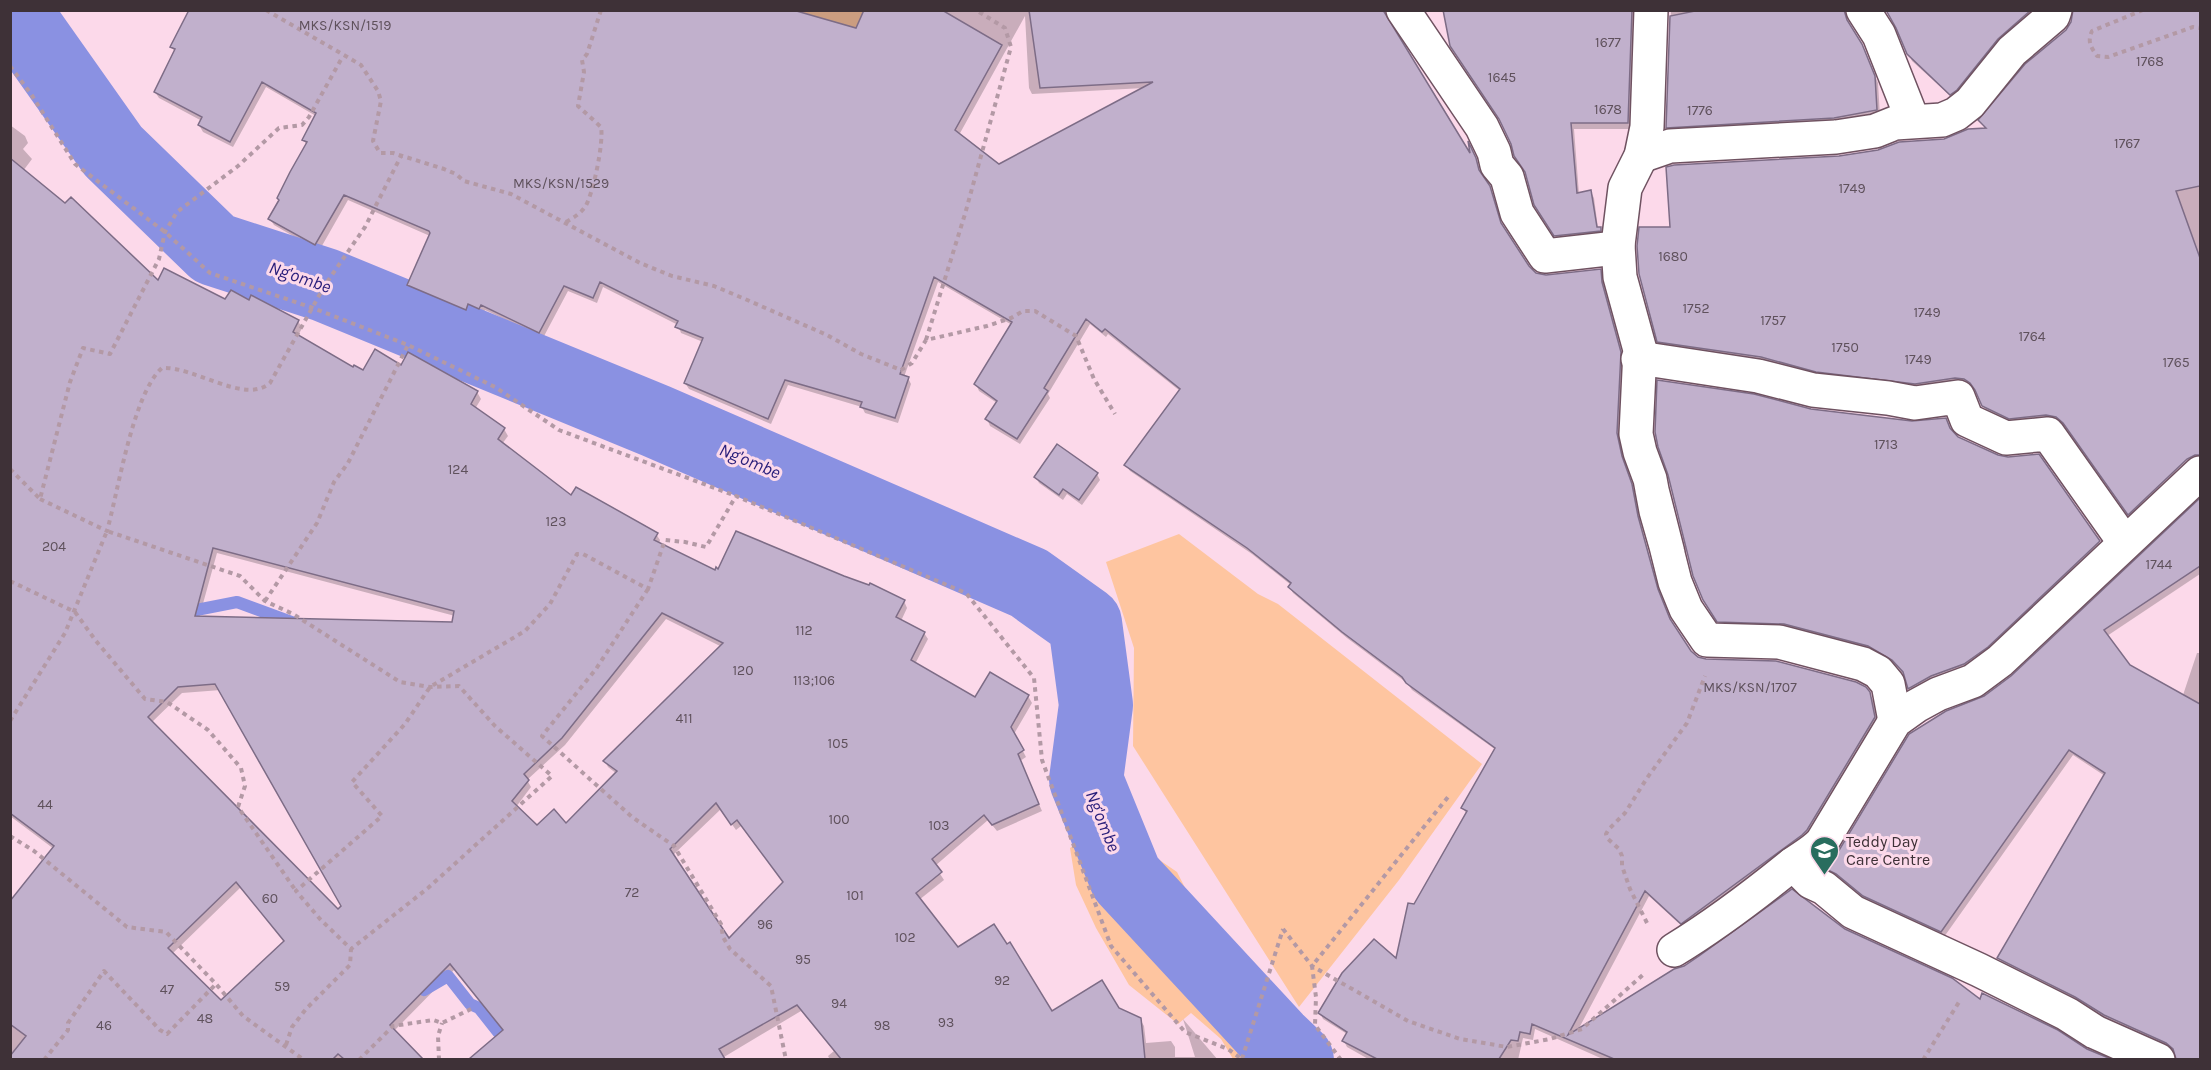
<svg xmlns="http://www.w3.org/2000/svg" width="2211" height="1070" font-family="Karla,sans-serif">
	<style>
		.green { fill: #fec5a0 }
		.shadow { fill: #0003; fill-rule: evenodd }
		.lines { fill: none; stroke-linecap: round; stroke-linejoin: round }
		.stream { stroke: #8a91e2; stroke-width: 12 }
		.river { stroke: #8a91e2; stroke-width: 74 }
		.building { fill: #c1b0cc; stroke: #7d6c86; stroke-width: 1.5; fill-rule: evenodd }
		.street-casing { stroke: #6f5261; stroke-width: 36 }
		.path { stroke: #b399a5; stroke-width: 4; stroke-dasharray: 4.5 4.5; stroke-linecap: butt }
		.street { stroke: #fff; stroke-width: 33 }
		.labels { text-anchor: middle; stroke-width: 6; stroke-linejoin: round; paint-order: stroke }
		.number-label { font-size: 14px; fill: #5f515c }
		.poi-label { font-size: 16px; fill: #3e3137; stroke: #fcd9ea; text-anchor: start }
		.water-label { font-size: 18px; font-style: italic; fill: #281d7a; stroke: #fcd9ea }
	</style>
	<rect width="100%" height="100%" fill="#fcd9ea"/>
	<!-- green -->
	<g class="green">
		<polygon points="735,11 869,11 858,33"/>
		<polygon points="1179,534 1258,594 1278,604 1482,764 1399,880 1299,1007 1133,746 1134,648 1106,562"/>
		<polygon points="1107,824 1177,872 1203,923 1186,933 1236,974 1286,1029 1265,1059 1233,1059 1221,1039 1191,1013 1178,1024 1129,985 1096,928 1076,885 1070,848"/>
	</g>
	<!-- shadow -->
	<g class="shadow">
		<path d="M191 10H1381L1473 160 1471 150 1481 176 1493 194 1503 229 1528 267 1536 274 1546 276 1600 270 1603 276 1605 290 1624 359 1620 441 1624 464 1635 492 1641 524 1660 597 1672 624 1690 652 1698 658 1869 693 1873 700 1878 724 1810 837 1685 929 1649 896 1577 1032 1844 930 1980 1002 2107 1060H1605L1535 1029 1533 1040 1523 1038 1518 1060H1370L1347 1047 1344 1041 1347 1034 1323 1019 1320 1013 1397 961 1415 906 1467 815 1463 808 1496 750 1412 690 1407 683 1347 638 1293 593 1290 587 1291 585 1252 554 1130 471 1126 465 1180 391 1108 334 1106 337 1090 324 1048 394 1050 398 1020 444 990 426 987 419 997 403 979 391 976 384 1012 325 938 282 904 377 908 378 911 384 898 423 865 413 862 407 788 385 771 424 689 389 685 383 703 342 681 333 678 325 603 287 597 303 568 291 543 338 485 310 483 314 472 310 469 316 412 291 409 285 430 236 348 200 319 251 274 225 270 219 307 146 304 140 316 116 266 87 233 147 203 132 199 125 202 121 159 98 155 92 175 52 172 47ZM1025 16 1029 88 1032 94 1144 88 999 166 959 135Z"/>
		<polygon points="1444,10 1637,10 1631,129 1574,129 1579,194 1591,192 1594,198 1598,228 1604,235 1559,242 1540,212 1527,173"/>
		<polygon points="1671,10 1849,10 1847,19 1850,27 1865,52 1878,83 1880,116 1838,124 1671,134 1667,128"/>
		<polygon points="1887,10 2041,10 1955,100 1912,61 1897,26"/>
		<polygon points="2074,10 2200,10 2200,461 2133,520 2069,429 2061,423 2050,421 2014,425 1987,412 1975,389 1968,385 1920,390 1821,377 1662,348 1659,341 1672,229 1839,157 1944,140 1986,129 1980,121 2066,31 2072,23"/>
		<path d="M10 125 25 136 28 143 23 149 32 159 23 171 158 283 226 301 249 302 298 321 302 328 298 336 354 369 363 372 402 367 409 354 477 392 481 399 475 409 504 429 508 436 502 444 572 497 656 534 660 540 659 544 716 572 904 601 907 608 901 621 924 633 928 639 915 664 976 699 1028 696 1032 703 1014 734 1026 757 1020 761 1042 811 997 831 988 820 935 866 944 880 919 900 957 949 1052 1013 1118 1009 1140 1019 1144 1026 1146 1043 1171 1041 1175 1047V1057H1195L1183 1019 1218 1060H830L828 1056 834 1051 801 1011 719 1060H471L505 1032 455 969 394 1031 421 1060H19L10 1053V903L54 849 10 816ZM217 553 455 616 454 623 199 618ZM666 619 722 647 605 761 608 767 617 774 566 825 537 827 516 807 531 787 527 780 565 745ZM221 690 343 907 338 911 151 723 182 693ZM721 809 736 830 741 826 785 883 728 941 672 856ZM241 887 285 942 221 1003 172 954Z"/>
		<polygon points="1811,410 1951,431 1958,438 2099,542 2103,548 1967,670 1913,694 1908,682 1897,666 1872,652 1722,627 1708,606"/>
		<polygon points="1097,474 1100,480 1082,505 1067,494 1063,500 1039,483 1036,477"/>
		<polygon points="2200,500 2200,574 2107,636 2133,671 2183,695 2197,653 2200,653 2200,1060 2178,1060 2176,1053 2171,1049 2109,1021 2003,964 1999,958 2105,776 2073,755 1944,937 1868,902 1841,880 1828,873 1824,867 1985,698 2014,676"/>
	</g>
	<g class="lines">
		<!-- stream -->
		<g class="stream">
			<polyline points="181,613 237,602 294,623"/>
			<polyline points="415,979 424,990 448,976 470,1004 479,1008 498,1032 516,1047 522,1060"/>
		</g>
		<!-- river -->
		<polyline class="river" points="19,10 24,25 113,151 214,249 325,285 656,421 1029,583 1085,623 1096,705 1086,780 1126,878 1276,1040 1297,1060"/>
	</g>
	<!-- building -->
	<g class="building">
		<polygon points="189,10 793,10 856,28 864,10 942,10 1002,45 955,130 999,164 1153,82 1040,88 1029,10 1383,10 1470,153 1468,141 1476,158 1479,170 1490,186 1501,223 1529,266 1536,273 1546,275 1601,269 1602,282 1621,352 1617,433 1622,456 1632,484 1638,516 1658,589 1670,619 1691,651 1698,657 1706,659 1776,661 1856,682 1866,687 1870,692 1875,717 1807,830 1802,835 1681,924 1645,891 1568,1035 1674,969 1684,966 1699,956 1792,889 1845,929 1952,978 1980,999 1982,993 2058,1030 2087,1049 2111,1059 1614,1059 1532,1024 1530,1034 1520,1032 1518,1041 1511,1040 1499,1059 1377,1059 1342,1041 1347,1032 1318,1013 1342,973 1374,939 1396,958 1408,903 1414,904 1467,811 1461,808 1495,748 1406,683 1402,677 1342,632 1288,587 1291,583 1247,548 1124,465 1180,389 1105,329 1102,332 1086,319 1044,388 1048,391 1017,439 985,419 997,401 974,384 1012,322 934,277 900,374 909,377 895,418 860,407 862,402 785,380 768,419 684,383 703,338 675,327 678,321 600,282 593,298 564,286 539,333 481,305 479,309 468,304 466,310 407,285 430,233 429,231 344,195 315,245 268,219 279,200 277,198 290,172 307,142 302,140 316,113 262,82 230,142 198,125 202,117 154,92 175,49 170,47"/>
		<polygon points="1443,10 1632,10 1628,123 1571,123 1577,193 1591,190 1597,227 1601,227 1601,231 1554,236 1534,205 1525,172 1514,156 1511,144 1499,119 1450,46"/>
		<polygon points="1700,10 1844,10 1847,20 1862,44 1875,76 1877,110 1834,118 1666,128 1670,16"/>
		<polygon points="1886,10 2031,10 1998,39 1957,90 1950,95 1907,54 1896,28"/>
		<polygon points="2073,10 2200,10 2200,186 2176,191 2200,258 2200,455 2195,455 2187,459 2128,515 2063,423 2056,417 2046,415 2009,419 1982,406 1975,390 1970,383 1964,379 1955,378 1915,384 1816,372 1761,357 1657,342 1639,274 1637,246 1639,227 1670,227 1666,167 1674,165 1839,156 1878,150 1899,142 1944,139 1968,129 1986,128 1978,120 2025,64 2066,30 2071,22"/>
		<path d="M10 158 65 203 71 197 158 280 164 268 225 299 231 290 249 300 251 295 299 320 293 332 353 367 354 365 363 370 375 349 401 365 408 352 478 391 471 404 505 428 498 439 571 495 576 487 658 533 654 540 715 570 716 567 718 569 736 531 844 576 869 585 870 583 905 600 896 617 925 632 911 660 975 697 990 672 1029 695 1011 727 1024 750 1018 754 1039 804 992 825 984 815 932 859 942 872 916 893 958 947 994 924 1007 944 1010 942 1052 1011 1102 980 1119 1008 1141 1018 1145 1059H841L797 1005 719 1049 725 1059H469L503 1030 450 964 390 1025 423 1059H344L338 1054 333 1059H10V1056L26 1036 10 1024V901L54 846 10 813ZM213 548 454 611 452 622 195 616ZM662 613 723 643 603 761 617 771 566 823 554 809 537 825 512 801 529 780 524 774 562 738ZM215 684 341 906 338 909 148 717 178 687ZM716 803 731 825 737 820 783 882 729 938 670 849ZM236 882 284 941 221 1000 168 948Z"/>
		<polygon points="1657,380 1754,394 1811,409 1912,421 1946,418 1950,428 1958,437 1998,455 2008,457 2039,454 2100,541 1988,647 1964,664 1931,676 1908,689 1903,672 1892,660 1868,646 1784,624 1717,622 1703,600 1693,576 1668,475 1658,447 1655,432"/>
		<polygon points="1057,444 1098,473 1079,500 1063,489 1059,495 1034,477"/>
		<polygon points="2200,498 2200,566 2104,630 2130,665 2200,704 2200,1059 2176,1059 2173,1049 2166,1043 2104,1015 2075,997 1997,958 2105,773 2069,750 1941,932 1863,896 1836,874 1822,867 1838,852 1909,734 1946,711 1984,696 2011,676"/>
	</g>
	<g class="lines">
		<defs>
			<g id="street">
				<polyline points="1403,10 1482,127 1494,152 1497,165 1507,177 1517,213 1545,256 1607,249 1618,245"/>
				<polyline points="1651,10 1647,127 1641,156 1625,188 1618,245 1620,277 1640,350 1636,434 1640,452 1650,479 1656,511 1668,553 1652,490 1675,582 1686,609 1707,640 1779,642 1863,664 1878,672 1888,684 1895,721"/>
				<polyline points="1863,10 1879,35 1913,121"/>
				<polyline points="1641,156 1670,146 1836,137 1875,131 1895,123 1942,120 1956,114 1970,103 2012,51 2053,16 2055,10"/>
				<polyline points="1638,359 1646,359 1758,376 1813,390 1888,398 1915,403 1958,397 1967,420 2006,438 2048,434 2125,543"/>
				<polyline points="1793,864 1811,882 1824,888 1853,912 1979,970 2067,1014 2095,1032 2158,1060"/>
				<path d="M1674 950C1715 925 1752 897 1789 867 1800 858 1812 853 1822 842L1895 721 1916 706 1938 694 1973 681 2000 661 2200 473"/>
			</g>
		</defs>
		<!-- street casing -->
		<use href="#street" class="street-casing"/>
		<!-- path -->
		<g class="path">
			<polyline points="266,10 361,65 378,91 381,101 373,141 380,153 393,153 444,169 456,174 464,181 511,194 640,263 672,276 714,286 745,299 827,335 861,354 901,370 912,363 926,340 987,326 1011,318 1023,311 1035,311 1076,336 1094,379 1115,414"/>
			<path d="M2143 10 2092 31C2087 42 2091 47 2097 56L2108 57 2193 27 2200 28"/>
			<polyline points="10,66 31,94 75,164 165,232 210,273 313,308 408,345 495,387 559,430 736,496"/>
			<path d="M566 222C573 218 580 214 585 207 593 195 604 142 601 127L578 106 584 72 582 60 587 54 601 10"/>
			<polyline points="926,340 965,214 1011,47 1005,28 976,10"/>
			<polyline points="10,469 40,499 70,382 83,348 110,354 159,259 165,232 177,212 238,166 279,128 302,125 309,117 343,56"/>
			<path d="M40 499 107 531C118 492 133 393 162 368 194 366 245 405 270 383L325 285 365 227 401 156"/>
			<polyline points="10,581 75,612 96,641 145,699 167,702 208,730 241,768 245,786 238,807 296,891"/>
			<polyline points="648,589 596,669 542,736 632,817 674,846 721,924 723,937 730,949 771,986 786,1060"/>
			<polyline points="265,601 317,523 334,482 348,463 408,345"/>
			<polyline points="10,721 65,633 107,531 240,576 265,601 293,614 400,682 430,687 459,686 495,726 552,776 428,888 351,949"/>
			<polyline points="10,836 34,851 127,927 166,932 216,984 243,1016 304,1060"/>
			<polyline points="1647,923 1630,889 1622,866 1622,856 1619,849 1607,838 1606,834 1609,829 1625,813 1647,778 1687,723 1705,676"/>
			<polyline points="1283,929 1312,966 1408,1021 1460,1039 1507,1047 1550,1039 1582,1029 1645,973"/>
			<polyline points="286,1045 292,1027 306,1009 350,965 351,949 320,919 296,891 382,816 352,782 405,724 430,687 525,631 550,604 577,554 583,554 648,589 665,540 685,542 706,547 736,496 966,593 1034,678 1042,760 1111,946 1185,1032 1228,1049 1243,1060"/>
			<polyline points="1242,1059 1283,929"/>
			<polyline points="44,1060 68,1030 68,1023 104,971 160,1030 167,1034 216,984"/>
			<polyline points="359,1060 393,1026 433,1020 442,1023 471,1009"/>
			<polyline points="439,1060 438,1036 442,1023"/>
			<polyline points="1341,1060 1315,1025 1316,997 1312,966 1448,797"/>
			<polyline points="1923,1060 1959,1002"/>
		</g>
		<!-- street -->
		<use href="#street" class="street"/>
	</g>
	<!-- icons -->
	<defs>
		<symbol id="school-pin" viewBox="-11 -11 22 30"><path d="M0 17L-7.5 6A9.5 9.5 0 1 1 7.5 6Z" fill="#296d5e" stroke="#fcd9ea"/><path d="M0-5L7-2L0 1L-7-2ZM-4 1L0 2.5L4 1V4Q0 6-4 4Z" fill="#fff"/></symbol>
	</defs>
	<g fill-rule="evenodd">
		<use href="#school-pin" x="1808" y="834" width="33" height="45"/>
	</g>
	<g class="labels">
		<!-- number labels -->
		<g class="number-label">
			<text x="345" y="30">MKS/KSN/1519</text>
			<text x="1608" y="47">1677</text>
			<text x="2150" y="66">1768</text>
			<text x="1502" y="82">1645</text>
			<text x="1608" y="114">1678</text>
			<text x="1700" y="115">1776</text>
			<text x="2127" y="148">1767</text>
			<text x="561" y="188">MKS/KSN/1529</text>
			<text x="1852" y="193">1749</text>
			<text x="1673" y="261">1680</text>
			<text x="1696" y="313">1752</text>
			<text x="1927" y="317">1749</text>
			<text x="1773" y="325">1757</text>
			<text x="2032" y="341">1764</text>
			<text x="1845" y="352">1750</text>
			<text x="1918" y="364">1749</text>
			<text x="2176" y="367">1765</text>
			<text x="1886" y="449">1713</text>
			<text x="458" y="474">124</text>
			<text x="556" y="526">123</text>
			<text x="54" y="551">204</text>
			<text x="2159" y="569">1744</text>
			<text x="804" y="635">112</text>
			<text x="743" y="675">120</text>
			<text x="814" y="685">113;106</text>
			<text x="1750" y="692">MKS/KSN/1707</text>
			<text x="684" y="723">411</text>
			<text x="838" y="748">105</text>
			<text x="45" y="809">44</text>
			<text x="839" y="824">100</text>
			<text x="939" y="830">103</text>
			<text x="632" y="897">72</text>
			<text x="855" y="900">101</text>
			<text x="270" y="903">60</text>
			<text x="765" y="929">96</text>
			<text x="905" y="942">102</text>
			<text x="803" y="964">95</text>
			<text x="1002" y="985">92</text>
			<text x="282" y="991">59</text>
			<text x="167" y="994">47</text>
			<text x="839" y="1008">94</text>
			<text x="205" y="1023">48</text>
			<text x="946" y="1027">93</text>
			<text x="104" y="1030">46</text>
			<text x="882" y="1030">98</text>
		</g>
		<!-- poi labels -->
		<g class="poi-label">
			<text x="1846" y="847">Teddy Day<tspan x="1846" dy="18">Care Centre</tspan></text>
		</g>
		<!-- water labels -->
		<g class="water-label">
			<text transform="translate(300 277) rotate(19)" y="6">Ng'ombe</text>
			<text transform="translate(750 461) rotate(23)" y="6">Ng'ombe</text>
			<text transform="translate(1103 821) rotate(68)" y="6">Ng'ombe</text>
		</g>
	</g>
	<!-- border -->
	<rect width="2211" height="1070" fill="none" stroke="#3e3137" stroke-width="24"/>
</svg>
